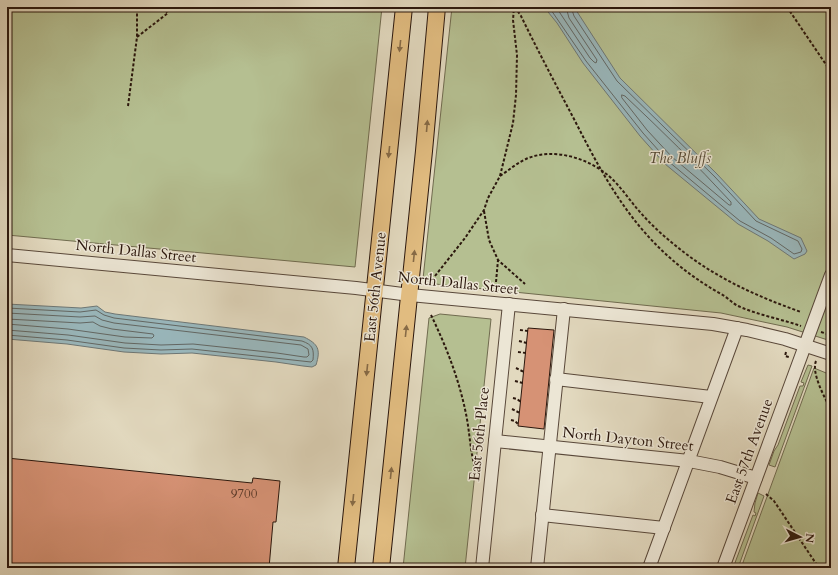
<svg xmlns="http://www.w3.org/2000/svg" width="838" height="575" font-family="Cardo,serif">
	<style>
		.green { fill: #b5bf91; stroke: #706b4f }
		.water { fill: #99b7bc; stroke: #6d7776 }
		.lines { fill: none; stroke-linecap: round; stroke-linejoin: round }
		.shore { stroke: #626764; stroke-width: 1 }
		.building { fill: #d69275; stroke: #2b170d }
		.minor-casing { stroke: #59483a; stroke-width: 14 }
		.major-casing { stroke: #2b170d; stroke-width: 18 }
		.path { stroke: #2b170d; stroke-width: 2; stroke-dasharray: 3 2; stroke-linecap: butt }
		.minor { stroke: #ece6d5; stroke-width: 12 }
		.major { stroke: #e1bc80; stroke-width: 16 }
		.oneway { fill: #866a46 }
		.labels { text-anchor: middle; stroke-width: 3; stroke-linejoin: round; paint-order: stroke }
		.number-label { font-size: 13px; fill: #563627 }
		.park-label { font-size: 15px; font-style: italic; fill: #544935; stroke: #ece6d5 }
		.street-label { font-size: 15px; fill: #2b170d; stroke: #ece6d5 }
	</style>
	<rect width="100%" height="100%" fill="#e2d9bf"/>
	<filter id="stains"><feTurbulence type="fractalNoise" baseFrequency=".005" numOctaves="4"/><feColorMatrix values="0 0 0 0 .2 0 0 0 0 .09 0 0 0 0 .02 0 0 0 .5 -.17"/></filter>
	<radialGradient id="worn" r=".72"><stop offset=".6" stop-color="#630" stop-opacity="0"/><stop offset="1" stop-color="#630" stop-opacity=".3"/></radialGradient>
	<!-- green -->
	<g class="green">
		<polygon points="7,7 382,7 355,267 7,235"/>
		<polygon points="452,7 831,7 831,341 787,327 721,313 435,284 423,279"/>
		<polygon points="440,314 491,319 465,568 403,568 429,318"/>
		<polygon points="808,365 812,366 775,467 769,465 774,451 778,445 800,386 803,386 804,383 801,382"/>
		<polygon points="814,368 831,375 831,568 741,568"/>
		<polygon points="758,493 764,496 738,568 733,568 753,515 755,516 756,513 754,512 755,503"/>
	</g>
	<!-- water -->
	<g class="water">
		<polygon points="544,7 574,7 620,78 717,174 759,219 801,238 807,251 805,254 794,259 768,241 738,224 665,164 640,136 583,63 557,23"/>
		<path d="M7 304 81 308 97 306 105 312 115 314 304 337C318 344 321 349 316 365L312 367 303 366 276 362 192 353 161 354 124 352 67 344 7 339Z"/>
	</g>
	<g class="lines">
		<!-- shore -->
		<g class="shore">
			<polyline points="549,7 586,61 643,133 668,161 740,221 771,238 794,254 801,252 802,249 798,241 756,221 715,177 617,81 574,16 571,7"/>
			<polyline points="556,7 590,58 594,62 596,63 597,60 569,18 566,7"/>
			<path d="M622 95 625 96C661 130 697 165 731 202V205H729L672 157 647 130 622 98Z"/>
			<path d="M7 308 80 312 96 310 104 315 114 318 302 341C313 345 314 349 313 360L311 362 192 349 161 350 124 348 67 340 7 335"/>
			<polyline points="7,313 80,317 95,316 102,320 114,323 301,345 308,349 309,355 307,357 304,357 277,353 193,344 161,345 125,343 68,335 7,330"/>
			<polyline points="7,319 80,323 93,322 100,326 112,329 153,334 154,336 152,338 125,337 68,329 7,324"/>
		</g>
	</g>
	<!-- building -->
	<g class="building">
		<polygon points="528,328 554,330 544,429 518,426"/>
		<polygon points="7,458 252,483 253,478 280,481 276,522 273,522 269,568 7,568"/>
	</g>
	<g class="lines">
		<defs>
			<g id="minor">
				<polyline points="7,255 356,288 410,295 713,324 747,330 785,339 831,354"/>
				<polyline points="556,379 711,397"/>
				<polyline points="495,441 689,461 720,467 756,478"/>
				<polyline points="542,515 664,528"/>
				<polyline points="482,568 509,304"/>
				<polyline points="537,568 564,309"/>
				<polyline points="649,568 737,328"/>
				<polyline points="723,568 831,275"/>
			</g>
			<g id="major">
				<polyline points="346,568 404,7"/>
				<polyline points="381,568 424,151 437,7"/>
			</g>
		</defs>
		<!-- minor casing -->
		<use href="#minor" class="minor-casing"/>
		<!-- major casing -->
		<use href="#major" class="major-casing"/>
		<!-- path -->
		<g class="path">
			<path d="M515 7 521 16C538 51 556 85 574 119 612 194 645 251 721 294 727 297 732 303 738 306 758 315 781 319 801 326"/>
			<polyline points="787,7 831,72"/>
			<polyline points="137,37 168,13 162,7"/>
			<polyline points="128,106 137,37 137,7"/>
			<path d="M500 176C509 170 517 163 526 159 553 147 589 158 610 177 622 188 630 201 640 212 653 227 669 241 685 253 720 280 759 297 801 312"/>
			<polyline points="484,211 489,240 498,260 525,284"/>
			<polyline points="435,276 465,238 484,210 488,198 500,176 513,123 516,95 517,55 513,20 514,7"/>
			<polyline points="496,282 498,260"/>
			<path d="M431 315C446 346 459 379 466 414 470 433 470 453 476 471"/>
			<polyline points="830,320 831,321"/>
			<polyline points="520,330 528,331"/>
			<polyline points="821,332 831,335"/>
			<polyline points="519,341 527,343"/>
			<polyline points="518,352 526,353"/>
			<polyline points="786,352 785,356 789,357"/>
			<path d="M816 361C811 373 825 398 831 410"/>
			<polyline points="516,368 524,372"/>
			<polyline points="515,381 523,383"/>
			<polyline points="513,398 517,399 521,402"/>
			<polyline points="512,409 520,413"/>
			<polyline points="511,420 515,421 518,424"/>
			<polyline points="766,494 774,501 819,568"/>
		</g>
		<!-- minor -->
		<use href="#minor" class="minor"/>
		<!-- major -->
		<use href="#major" class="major"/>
	</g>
	<!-- one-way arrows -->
	<defs><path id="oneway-solid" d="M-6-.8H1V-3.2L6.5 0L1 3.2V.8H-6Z"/></defs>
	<g class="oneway">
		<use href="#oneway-solid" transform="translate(400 46) rotate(96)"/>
		<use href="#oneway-solid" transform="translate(427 126) rotate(-85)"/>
		<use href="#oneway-solid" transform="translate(389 152) rotate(96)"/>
		<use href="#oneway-solid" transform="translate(414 256) rotate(-84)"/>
		<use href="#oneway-solid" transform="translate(406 331) rotate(-84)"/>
		<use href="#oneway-solid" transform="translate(367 370) rotate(96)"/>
		<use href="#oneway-solid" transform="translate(391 473) rotate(-84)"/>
		<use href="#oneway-solid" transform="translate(353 500) rotate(96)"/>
	</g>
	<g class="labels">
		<!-- number labels -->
		<g class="number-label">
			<text x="244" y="498">9700</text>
		</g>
		<!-- park labels -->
		<g class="park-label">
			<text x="680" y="163">The Bluffs</text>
		</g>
		<!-- street labels -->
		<g class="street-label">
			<text transform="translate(136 251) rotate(6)" y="5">North Dallas Street</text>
			<text transform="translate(458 283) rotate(6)" y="5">North Dallas Street</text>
			<text transform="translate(375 287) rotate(-84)" y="5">East 56th Avenue</text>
			<text transform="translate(479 434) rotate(-84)" y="5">East 56th Place</text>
			<text transform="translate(628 439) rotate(6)" y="5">North Dayton Street</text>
			<text transform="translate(749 451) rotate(-70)" y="5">East 57th Avenue</text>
		</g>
	</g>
	<!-- margin -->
	<rect width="838" height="575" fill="none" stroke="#e2d9bf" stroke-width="24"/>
	<rect x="8" y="8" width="822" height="559" fill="none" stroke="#2b170d" stroke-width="2"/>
	<rect x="12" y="12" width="814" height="551" fill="none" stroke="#2b170d"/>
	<!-- north arrow -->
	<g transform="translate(800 537) rotate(96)" stroke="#ece6d5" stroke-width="3" paint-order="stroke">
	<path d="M0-3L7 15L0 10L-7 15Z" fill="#2b170d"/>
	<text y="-6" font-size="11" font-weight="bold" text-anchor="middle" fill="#2b170d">N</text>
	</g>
	<rect width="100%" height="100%" filter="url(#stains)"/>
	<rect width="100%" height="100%" fill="url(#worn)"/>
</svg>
